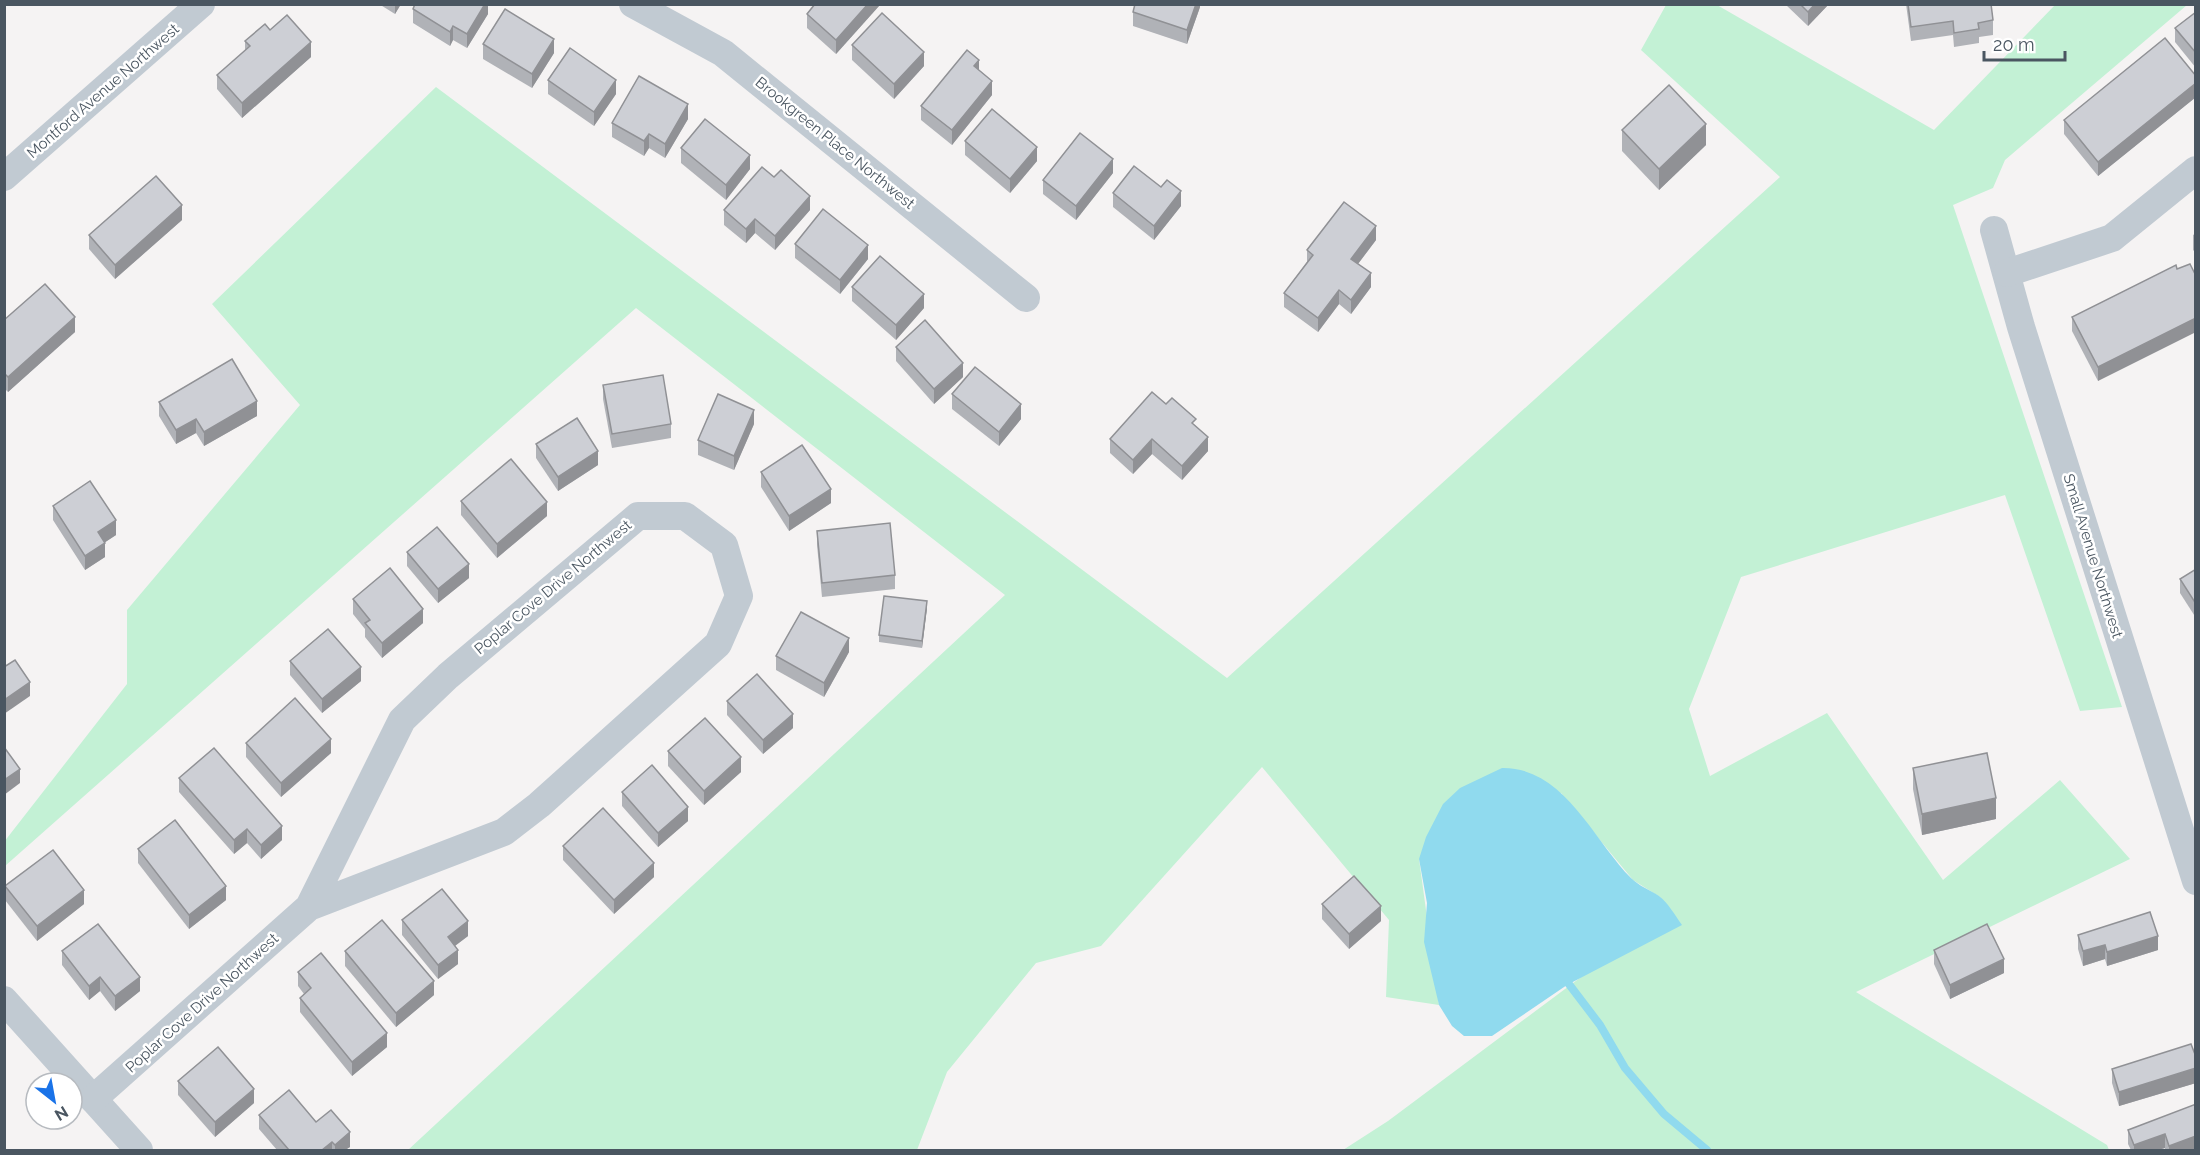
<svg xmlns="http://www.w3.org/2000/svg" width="2200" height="1155" font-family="Raleway,sans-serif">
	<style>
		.green { fill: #c3f1d5 }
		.water { fill: #90daee }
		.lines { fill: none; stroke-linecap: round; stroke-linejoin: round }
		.stream { stroke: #90daee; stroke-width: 8 }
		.minor { stroke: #c1cad2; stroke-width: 28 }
		.wall { fill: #b0b2b7 }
		.shaded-wall { fill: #909195 }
		.building { fill: #cdcfd5; stroke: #909195; stroke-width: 1.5 }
		.labels { text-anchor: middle; stroke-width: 5; stroke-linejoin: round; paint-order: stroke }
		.street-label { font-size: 15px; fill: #4a5661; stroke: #fff }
	</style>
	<rect width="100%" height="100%" fill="#f5f3f3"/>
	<!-- green -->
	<polygon class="green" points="1666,5 1717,5 1934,130 2055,5 2187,5 2005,160 1993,188 1953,205 2122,707 2080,711 2005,495 1741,577 1689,709 1710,776 1827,713 1943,880 2060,780 2130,859 1856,992 2107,1145 2109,1150 1343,1150 1388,1121 1671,910 1660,897 1633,880 1561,793 1419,859 1439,1005 1386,997 1389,920 1262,767 1101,946 1036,963 947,1072 917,1150 408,1150 1005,595 636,308 5,866 4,842 127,684 127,610 300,405 212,304 436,87 1227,678 1780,177 1641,50"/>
	<!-- water -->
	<path class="water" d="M1502 768C1564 767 1594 841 1631 878 1639 886 1650 890 1659 896 1668 903 1675 915 1682 925L1567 985 1492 1036H1464L1452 1026 1439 1005 1424 942 1427 903 1419 859 1426 837 1443 804 1460 788Z"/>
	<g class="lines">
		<!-- stream -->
		<polyline class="stream" points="1562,975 1600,1025 1625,1068 1664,1114 1707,1150"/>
		<!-- minor -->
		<g class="minor">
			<polyline points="633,4 723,53 1026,298"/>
			<polyline points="4,177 201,4"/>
			<polyline points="1994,230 2021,327 2196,881"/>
			<polyline points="2007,273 2112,238 2196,170"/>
			<polyline points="4,1000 139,1150"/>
			<polyline points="93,1099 309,907 504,832 539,805 718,644 739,596 724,545 685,516 638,516 448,676 402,720 309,907"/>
		</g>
	</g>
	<!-- wall -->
	<g class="wall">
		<polygon points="379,4 401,4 395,14"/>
		<polygon points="488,4 488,14 467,48 453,40 450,46 413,23 413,9"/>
		<polygon points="879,4 879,6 836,54 807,28 807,14"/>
		<polygon points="1200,4 1200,7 1187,44 1133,26 1133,12"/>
		<polygon points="1785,4 1829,4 1808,26"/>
		<polygon points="1906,4 1991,4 1993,20 1993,35 1979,37 1979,43 1954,47 1953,35 1911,41"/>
		<polygon points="2196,12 2196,68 2175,42 2175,28"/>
		<polygon points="270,30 311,57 242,118 217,89 217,75 245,51 245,41"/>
		<polygon points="483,44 554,53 532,88 483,59"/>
		<polygon points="852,45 924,66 894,99 852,60"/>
		<polygon points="979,71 992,95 952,145 921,120 921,106"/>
		<polygon points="2196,76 2196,97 2098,176 2064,134 2064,120"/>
		<polygon points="548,80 616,94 594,126 548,94"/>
		<polygon points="688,119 665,158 649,148 644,156 612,137 612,123"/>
		<polygon points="1622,130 1706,145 1659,190 1622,151"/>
		<polygon points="965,141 1037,161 1010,193 965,155"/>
		<polygon points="681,148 750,169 726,200 681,163"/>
		<polygon points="1113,173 1076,220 1043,194 1043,180"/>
		<polygon points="1113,193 1181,206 1154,240 1113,207"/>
		<polygon points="724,210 810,210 775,250 755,233 746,243 724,225"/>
		<polygon points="182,220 115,279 89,249 89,235"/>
		<polygon points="2196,233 2196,253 2193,250 2193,235"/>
		<polygon points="1376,240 1358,264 1371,287 1351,314 1339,304 1318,332 1284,307 1284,293 1307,262 1307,250"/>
		<polygon points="795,244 868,259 840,294 795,258"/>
		<polygon points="2176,265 2098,381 2072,331 2072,317"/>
		<polygon points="852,287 924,308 896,340 852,301"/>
		<polygon points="4,320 75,332 8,392 4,388"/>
		<polygon points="896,347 963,377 934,404 896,361"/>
		<polygon points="603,385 671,424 671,438 612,448 603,399"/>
		<polygon points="952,394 1021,419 999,446 952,409"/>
		<polygon points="159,402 257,416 204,446 196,433 176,444 159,416"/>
		<polygon points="1166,404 1196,426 1208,451 1182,480 1152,454 1133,474 1110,453 1110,439"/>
		<polygon points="754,424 734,470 698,455 698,440"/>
		<polygon points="536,444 598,465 558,491 536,458"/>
		<polygon points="761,472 831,503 789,531 761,487"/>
		<polygon points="461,501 547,516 497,558 461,515"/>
		<polygon points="53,506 116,535 105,542 105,557 85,570 53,520"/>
		<polygon points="817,531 895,575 895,589 822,597 817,545"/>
		<polygon points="407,552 469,578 438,603 407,566"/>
		<polygon points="2196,569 2196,618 2180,593 2180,579"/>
		<polygon points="353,599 423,623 382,658 365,637 365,629 353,614"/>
		<polygon points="927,608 922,648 879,642 879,635"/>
		<polygon points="849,652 824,697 776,670 776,656"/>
		<polygon points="290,661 361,681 322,713 290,675"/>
		<polygon points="727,701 793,728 763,754 727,715"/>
		<polygon points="246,743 331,753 281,797 246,757"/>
		<polygon points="668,751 741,772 704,805 668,766"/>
		<polygon points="1913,768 1996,819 1922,835 1913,789"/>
		<polygon points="179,778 282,840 261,859 247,843 234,854 179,792"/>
		<polygon points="622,792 688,821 658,847 622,806"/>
		<polygon points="563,846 654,877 614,914 563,860"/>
		<polygon points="138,849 226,900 189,929 138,863"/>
		<polygon points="5,886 84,904 37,941 5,900"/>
		<polygon points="1322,904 1381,921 1349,949 1322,919"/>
		<polygon points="402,920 468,936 455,946 458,964 438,979 402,935"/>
		<polygon points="2078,935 2158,950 2107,966 2105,959 2083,966 2078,949"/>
		<polygon points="1934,950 2004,973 1950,999 1934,964"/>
		<polygon points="62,951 140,991 115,1011 100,991 89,1000 62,965"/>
		<polygon points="345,951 434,995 396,1027 345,966"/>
		<polygon points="298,972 387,1047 352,1076 300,1012 300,998 304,994 298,986"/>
		<polygon points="2196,1057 2196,1083 2119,1106 2112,1083 2112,1069"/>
		<polygon points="178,1081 254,1103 215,1137 178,1095"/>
		<polygon points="2196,1104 2196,1150 2165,1150 2165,1148 2158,1150 2131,1150 2128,1144 2128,1130"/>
		<polygon points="259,1115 316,1122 350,1147 345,1150 277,1150 259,1129"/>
	</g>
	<!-- shaded-wall -->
	<g class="shaded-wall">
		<polygon points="395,4 401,4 395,14"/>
		<polygon points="485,4 488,4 488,14 467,48 467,34"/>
		<polygon points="868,4 879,4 879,6 836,54 836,40"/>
		<polygon points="1196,4 1200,4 1200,7 1187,44 1187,30"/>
		<polygon points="1815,4 1829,4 1808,26 1808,12"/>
		<polygon points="453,26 453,40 450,46 450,32"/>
		<polygon points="554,39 554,53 532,88 532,74"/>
		<polygon points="311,42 311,57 242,118 242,103"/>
		<polygon points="924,52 924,66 894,99 894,84"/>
		<polygon points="979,60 979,74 974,66"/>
		<polygon points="616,80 616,94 594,126 594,112"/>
		<polygon points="992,81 992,95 952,145 952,130"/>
		<polygon points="2196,83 2196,97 2098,176 2098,162"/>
		<polygon points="688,104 688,119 665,158 665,144"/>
		<polygon points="1706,124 1706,145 1659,190 1659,169"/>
		<polygon points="649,134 649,148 644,156 644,141"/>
		<polygon points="1037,147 1037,161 1010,193 1010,179"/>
		<polygon points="750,155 750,169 726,200 726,185"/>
		<polygon points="1113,159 1113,173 1076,220 1076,206"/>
		<polygon points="1181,191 1181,206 1154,240 1154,226"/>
		<polygon points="810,196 810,210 775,250 775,236"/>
		<polygon points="182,205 182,220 115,279 115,265"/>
		<polygon points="755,219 755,233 746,243 746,229"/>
		<polygon points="1376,226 1376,240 1351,273 1351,259"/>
		<polygon points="868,245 868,259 840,294 840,280"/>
		<polygon points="1371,273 1371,287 1351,314 1351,300"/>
		<polygon points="1339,290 1339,304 1318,332 1318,318"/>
		<polygon points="924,294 924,308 896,340 896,325"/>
		<polygon points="75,317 75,332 8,392 8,377"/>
		<polygon points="2196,318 2196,332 2098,381 2098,367"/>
		<polygon points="963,363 963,377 934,404 934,389"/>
		<polygon points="257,401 257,416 204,446 204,432"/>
		<polygon points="1021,404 1021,419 999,446 999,432"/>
		<polygon points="754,410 754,424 734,470 734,456"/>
		<polygon points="196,419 196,433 176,444 176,430"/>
		<polygon points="1208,437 1208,451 1182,480 1182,466"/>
		<polygon points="1152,439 1152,454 1133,474 1133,460"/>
		<polygon points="598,451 598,465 558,491 558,477"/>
		<polygon points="831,489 831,503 789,531 789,516"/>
		<polygon points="547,502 547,516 497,558 497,544"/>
		<polygon points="116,520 116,535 98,547 98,532"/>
		<polygon points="105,543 105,557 85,570 85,556"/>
		<polygon points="469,564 469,578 438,603 438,589"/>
		<polygon points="927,601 927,608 922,648 922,641"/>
		<polygon points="423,609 423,623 382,658 382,643"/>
		<polygon points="849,638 849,652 824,697 824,683"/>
		<polygon points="361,667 361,681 322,713 322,699"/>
		<polygon points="30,682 30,696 4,714 4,700"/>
		<polygon points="793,714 793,728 763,754 763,740"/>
		<polygon points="331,739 331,753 281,797 281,783"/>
		<polygon points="741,757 741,772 704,805 704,791"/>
		<polygon points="20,769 20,783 4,795 4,780"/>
		<polygon points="1996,798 1996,819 1922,835 1922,814"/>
		<polygon points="688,807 688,821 658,847 658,833"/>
		<polygon points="282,826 282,840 261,859 261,845"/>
		<polygon points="247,829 247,843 234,854 234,840"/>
		<polygon points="654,863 654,877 614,914 614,900"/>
		<polygon points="226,886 226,900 189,929 189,915"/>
		<polygon points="84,890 84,904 37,941 37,926"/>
		<polygon points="1381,906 1381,921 1349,949 1349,934"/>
		<polygon points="468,921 468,936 448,951 448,937"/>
		<polygon points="2158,936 2158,950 2107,966 2107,952"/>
		<polygon points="2105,945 2105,959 2083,966 2083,951"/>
		<polygon points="458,950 458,964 438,979 438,965"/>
		<polygon points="2004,959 2004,973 1950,999 1950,985"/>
		<polygon points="100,977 100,991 89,1000 89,986"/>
		<polygon points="140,977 140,991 115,1011 115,996"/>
		<polygon points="434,981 434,995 396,1027 396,1013"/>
		<polygon points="387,1033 387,1047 352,1076 352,1062"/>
		<polygon points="2196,1068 2196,1083 2119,1106 2119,1092"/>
		<polygon points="254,1089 254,1103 215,1137 215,1122"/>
		<polygon points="350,1132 350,1147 345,1150 335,1150 335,1145"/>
		<polygon points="2165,1134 2165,1148 2158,1150 2134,1150 2134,1145"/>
		<polygon points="2196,1136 2196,1150 2169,1150 2169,1146"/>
		<polygon points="332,1142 332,1150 322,1150"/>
	</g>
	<!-- building -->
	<g class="building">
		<polygon points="415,4 485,4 467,34 453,26 450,32 413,9"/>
		<polygon points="815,4 868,4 836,40 807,14"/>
		<polygon points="1135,4 1196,4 1187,30 1133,12"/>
		<polygon points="1800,4 1815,4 1808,12"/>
		<polygon points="1908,4 1991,4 1993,20 1978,23 1979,29 1954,33 1953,21 1911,27"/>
		<polygon points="505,9 554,39 532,74 483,44"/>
		<polygon points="2196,12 2196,53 2175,28"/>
		<polygon points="882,13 924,52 894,84 852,45"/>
		<polygon points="287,15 311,42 242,103 217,75 250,46 245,41 265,24 270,30"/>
		<polygon points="2165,38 2196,76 2196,83 2098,162 2064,120"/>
		<polygon points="570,48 616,80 594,112 548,80"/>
		<polygon points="967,50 979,60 974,66 992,81 952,130 921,106"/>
		<polygon points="639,76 688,104 665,144 649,134 644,141 612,123"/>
		<polygon points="1669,85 1706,124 1659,169 1622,130"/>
		<polygon points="992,109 1037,147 1010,179 965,141"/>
		<polygon points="705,119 750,155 726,185 681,148"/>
		<polygon points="1080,133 1113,159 1076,206 1043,180"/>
		<polygon points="1134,166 1161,187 1167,180 1181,191 1154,226 1113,193"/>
		<polygon points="762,167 774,177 781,170 810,196 775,236 755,219 746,229 724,210"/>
		<polygon points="156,176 182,205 115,265 89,235"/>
		<polygon points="1344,202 1376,226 1351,259 1371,273 1351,300 1339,290 1318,318 1284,293 1313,255 1307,250"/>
		<polygon points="823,209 868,245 840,280 795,244"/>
		<polygon points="880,256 924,294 896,325 852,287"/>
		<polygon points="2190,264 2196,276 2196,318 2098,367 2072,317 2176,265 2177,269"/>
		<polygon points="45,284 75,317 8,377 4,373 4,320"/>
		<polygon points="925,320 963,363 934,389 896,347"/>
		<polygon points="232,359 257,401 204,432 196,419 176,430 159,402"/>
		<polygon points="975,367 1021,404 999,432 952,394"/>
		<polygon points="663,375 671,424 612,434 603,385"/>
		<polygon points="1152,392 1166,404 1172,398 1196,419 1192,423 1208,437 1182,466 1152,439 1133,460 1110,439"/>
		<polygon points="718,394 754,410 734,456 698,440"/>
		<polygon points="577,418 598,451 558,477 536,444"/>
		<polygon points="802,445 831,489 789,516 761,472"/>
		<polygon points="511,459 547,502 497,544 461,501"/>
		<polygon points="90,481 116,520 98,532 105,543 85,556 53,506"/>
		<polygon points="890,523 895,575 822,583 817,531"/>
		<polygon points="437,527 469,564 438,589 407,552"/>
		<polygon points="390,568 423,609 382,643 365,623 370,620 353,599"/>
		<polygon points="2196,569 2196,604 2180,579"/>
		<polygon points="884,596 927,601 922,641 879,635"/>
		<polygon points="801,612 849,638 824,683 776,656"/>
		<polygon points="328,629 361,667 322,699 290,661"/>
		<polygon points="15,660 30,682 4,700 4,667"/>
		<polygon points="757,674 793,714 763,740 727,701"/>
		<polygon points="295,698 331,739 281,783 246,743"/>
		<polygon points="705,718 741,757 704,791 668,751"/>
		<polygon points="4,747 20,769 4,780"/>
		<polygon points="214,748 282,826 261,845 247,829 234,840 179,778"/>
		<polygon points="1987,753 1996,798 1922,814 1913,768"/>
		<polygon points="652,765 688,807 658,833 622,792"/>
		<polygon points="603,808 654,863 614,900 563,846"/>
		<polygon points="175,820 226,886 189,915 138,849"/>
		<polygon points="53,850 84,890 37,926 5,886"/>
		<polygon points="1354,876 1381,906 1349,934 1322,904"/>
		<polygon points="442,889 468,921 448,937 458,950 438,965 402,920"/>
		<polygon points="2150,912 2158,936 2107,952 2105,945 2083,951 2078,935"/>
		<polygon points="382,920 434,981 396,1013 345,951"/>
		<polygon points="98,924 140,977 115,996 100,977 89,986 62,951"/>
		<polygon points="1987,924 2004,959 1950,985 1934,950"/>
		<polygon points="321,953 387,1033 352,1062 300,998 311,988 298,972"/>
		<polygon points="2191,1044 2196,1057 2196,1068 2119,1092 2112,1069"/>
		<polygon points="218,1047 254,1089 215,1122 178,1081"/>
		<polygon points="289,1090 316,1122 331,1110 350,1132 335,1145 332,1142 322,1150 289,1150 259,1115"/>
		<polygon points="2196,1104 2196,1136 2169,1146 2165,1134 2134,1145 2128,1130"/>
	</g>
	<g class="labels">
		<!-- street labels -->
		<g class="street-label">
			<text transform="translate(103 91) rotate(-41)" y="5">Montford Avenue Northwest</text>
			<text transform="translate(835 143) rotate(39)" y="5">Brookgreen Place Northwest</text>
			<text transform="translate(2093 556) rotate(73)" y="5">Small Avenue Northwest</text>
			<text transform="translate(553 587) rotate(-40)" y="5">Poplar Cove Drive Northwest</text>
			<text transform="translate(202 1003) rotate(-42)" y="5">Poplar Cove Drive Northwest</text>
		</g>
	</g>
	<!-- border -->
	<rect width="2200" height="1155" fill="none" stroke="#4a5661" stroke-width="12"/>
	<!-- north arrow -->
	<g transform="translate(54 1101) rotate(149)"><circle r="28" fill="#ffffff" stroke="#b7bbc0" stroke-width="1.5"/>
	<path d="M0-4.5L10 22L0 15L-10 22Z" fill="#1a73e8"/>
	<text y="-9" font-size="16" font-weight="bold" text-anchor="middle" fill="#4a5661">N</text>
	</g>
	<!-- scale -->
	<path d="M1984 51v9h81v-9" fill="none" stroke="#4a5661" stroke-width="3"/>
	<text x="1993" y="51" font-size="18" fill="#4a5661" stroke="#ffffff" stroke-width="4.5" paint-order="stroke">20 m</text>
</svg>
